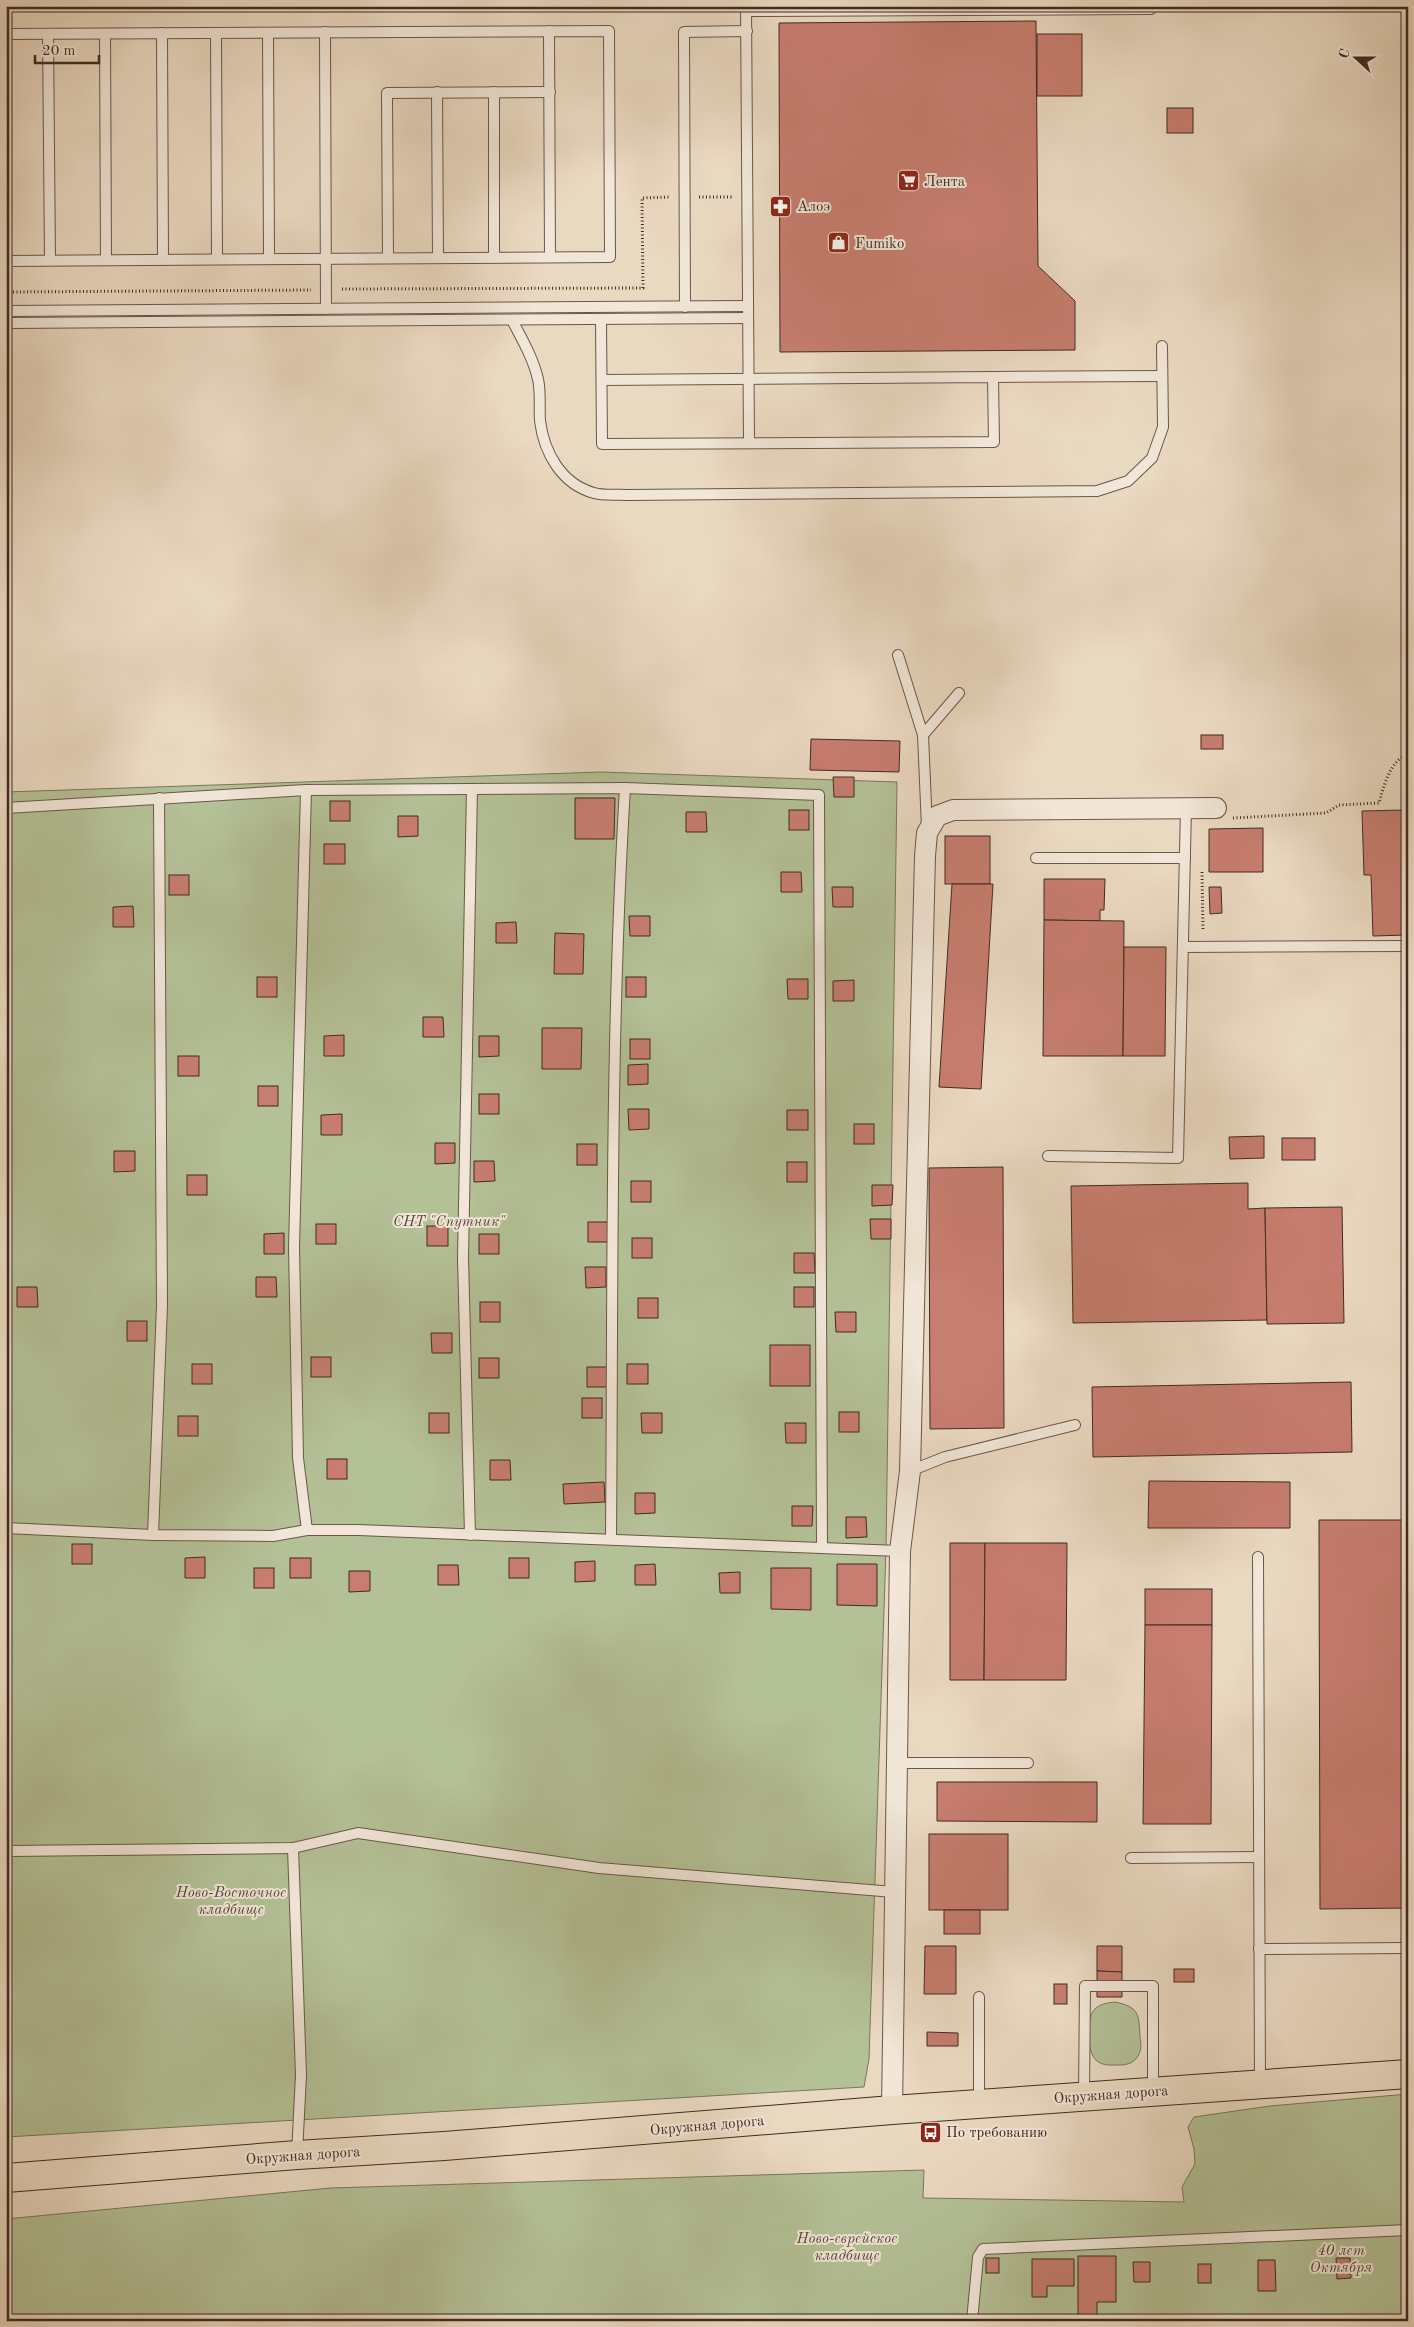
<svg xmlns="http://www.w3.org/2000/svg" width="1414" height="2327" font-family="'Old Standard TT',serif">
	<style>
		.green { fill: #b4c096; stroke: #7a765c }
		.building { fill: #c77d6f; stroke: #412b22 }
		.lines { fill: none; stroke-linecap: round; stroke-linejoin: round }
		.lane-casing { stroke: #6b564a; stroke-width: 12 }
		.street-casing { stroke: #6b564a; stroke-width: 22 }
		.primary-casing { stroke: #412b22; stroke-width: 30 }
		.path { stroke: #412b22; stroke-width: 3; stroke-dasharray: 1 2.5; stroke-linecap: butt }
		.lane { stroke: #f1e6d7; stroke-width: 10 }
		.street { stroke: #f1e6d7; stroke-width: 20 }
		.primary { stroke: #ead9c1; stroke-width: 28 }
		.labels { text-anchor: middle; stroke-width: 4; stroke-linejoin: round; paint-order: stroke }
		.poi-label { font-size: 15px; fill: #412b22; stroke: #f1e6d7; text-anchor: start }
		.park-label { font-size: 15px; font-style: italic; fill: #584939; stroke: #f1e6d7 }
		.street-label { font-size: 15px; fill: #412b22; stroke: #f1e6d7 }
	</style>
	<rect width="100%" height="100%" fill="#ead9c1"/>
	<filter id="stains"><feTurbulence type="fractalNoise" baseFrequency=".004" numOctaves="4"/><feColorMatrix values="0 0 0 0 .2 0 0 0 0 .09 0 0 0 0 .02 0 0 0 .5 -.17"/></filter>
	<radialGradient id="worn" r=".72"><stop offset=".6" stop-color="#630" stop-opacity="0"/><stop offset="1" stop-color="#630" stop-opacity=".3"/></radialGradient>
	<!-- green -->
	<g class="green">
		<polygon points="601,772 897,782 886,1550 869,2059 864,2087 6,2137 6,792"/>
		<path d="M1115 2002C1139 2007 1139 2014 1140 2037 1141 2044 1142 2049 1138 2056 1134 2063 1127 2065 1119 2065 1111 2065 1103 2066 1097 2061 1086 2052 1086 2020 1094 2010 1099 2004 1107 2003 1115 2002Z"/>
		<polygon points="1408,2094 1408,2321 6,2321 6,2219 331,2188 924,2170 923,2198 1184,2202 1182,2187 1195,2164 1194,2149 1188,2127 1194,2117 1270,2106"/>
	</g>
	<!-- building -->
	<g class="building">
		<polygon points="6,6 436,6 436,7 6,10"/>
		<polygon points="1036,21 1038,266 1075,301 1075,350 780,352 779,23"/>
		<rect x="1037" y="34" width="45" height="62"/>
		<rect x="1167" y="108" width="26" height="25"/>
		<rect x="1201" y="735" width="22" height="14"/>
		<polygon points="811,739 900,741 899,772 810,770"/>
		<polygon points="833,777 854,777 854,797 834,797"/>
		<polygon points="575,798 615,798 614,839 575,839"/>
		<rect x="330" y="801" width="20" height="20"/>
		<rect x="789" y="810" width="20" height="20"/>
		<polygon points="1404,810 1408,810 1408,935 1373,936 1371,875 1364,875 1362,811"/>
		<polygon points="686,812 706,812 707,832 686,832"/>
		<polygon points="398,816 418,816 418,836 398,837"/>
		<polygon points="1263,828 1263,872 1209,872 1209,829"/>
		<rect x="945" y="836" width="45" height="48"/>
		<rect x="324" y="844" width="21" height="20"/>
		<polygon points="781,872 801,872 802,892 781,892"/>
		<rect x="169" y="875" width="20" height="20"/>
		<polygon points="1044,879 1105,879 1104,910 1100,910 1100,921 1044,920"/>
		<polygon points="952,884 993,884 981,1089 939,1087"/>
		<polygon points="832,887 853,887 853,907 833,907"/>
		<polygon points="1209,887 1221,887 1222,913 1210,914"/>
		<polygon points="133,906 134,927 113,927 113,907"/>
		<polygon points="629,916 650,916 650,936 630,936"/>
		<polygon points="1044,920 1124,921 1123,1056 1043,1056"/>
		<polygon points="516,922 517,943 496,943 496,923"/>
		<polygon points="555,933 584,934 583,974 554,974"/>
		<polygon points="1124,947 1166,947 1165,1056 1123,1056"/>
		<rect x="257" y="977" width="20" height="20"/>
		<rect x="626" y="977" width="20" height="20"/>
		<polygon points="787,979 808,979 808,999 788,999"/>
		<polygon points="854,980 854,1001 833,1001 833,981"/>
		<polygon points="423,1017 443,1017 444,1037 423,1037"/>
		<polygon points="542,1028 582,1028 581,1069 542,1069"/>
		<polygon points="344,1035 344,1056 324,1056 324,1036"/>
		<polygon points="479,1036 499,1036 499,1056 479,1057"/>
		<rect x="630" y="1039" width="20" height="20"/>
		<rect x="178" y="1056" width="21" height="20"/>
		<polygon points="648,1064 648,1084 628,1085 628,1065"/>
		<rect x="258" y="1086" width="20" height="20"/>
		<rect x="479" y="1094" width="20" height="20"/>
		<polygon points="628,1109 649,1109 649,1129 629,1130"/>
		<rect x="787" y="1110" width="21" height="20"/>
		<polygon points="342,1114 342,1135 321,1135 321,1115"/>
		<rect x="854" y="1124" width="20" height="20"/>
		<polygon points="1264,1136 1264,1158 1230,1159 1229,1137"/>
		<rect x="1282" y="1138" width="33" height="22"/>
		<polygon points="435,1143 455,1143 455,1163 435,1164"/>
		<rect x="577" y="1144" width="20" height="21"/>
		<polygon points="114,1151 135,1151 135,1171 114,1172"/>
		<polygon points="474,1161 494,1161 495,1181 474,1182"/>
		<rect x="787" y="1162" width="20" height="20"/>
		<polygon points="1003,1167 1004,1428 930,1429 929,1168"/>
		<rect x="187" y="1175" width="20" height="20"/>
		<rect x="631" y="1181" width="20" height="21"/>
		<polygon points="1248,1183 1248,1209 1265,1208 1267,1320 1073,1323 1071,1186"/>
		<polygon points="872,1185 893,1185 892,1205 872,1206"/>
		<polygon points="1342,1207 1344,1323 1267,1324 1265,1208"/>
		<polygon points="870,1219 891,1219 891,1239 871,1239"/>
		<rect x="588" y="1222" width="20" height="20"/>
		<rect x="316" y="1224" width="20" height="20"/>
		<rect x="427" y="1226" width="21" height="20"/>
		<polygon points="284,1233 284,1254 264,1254 264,1234"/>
		<rect x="479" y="1234" width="20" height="20"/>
		<rect x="632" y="1238" width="20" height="20"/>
		<polygon points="794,1253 814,1253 815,1273 794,1273"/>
		<polygon points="585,1267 606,1267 606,1287 586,1288"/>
		<polygon points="256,1277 276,1277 277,1297 256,1297"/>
		<polygon points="17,1287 37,1287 38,1307 17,1307"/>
		<rect x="794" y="1287" width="20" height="20"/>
		<rect x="638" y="1298" width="20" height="20"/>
		<rect x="480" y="1302" width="20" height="20"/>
		<polygon points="835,1312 856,1312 856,1332 836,1332"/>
		<rect x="127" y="1321" width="20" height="20"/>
		<polygon points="431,1333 452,1333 452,1353 432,1353"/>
		<rect x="770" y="1345" width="40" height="41"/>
		<rect x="311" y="1357" width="20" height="20"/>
		<rect x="479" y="1358" width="20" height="20"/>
		<rect x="192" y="1364" width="20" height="20"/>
		<rect x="627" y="1364" width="21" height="20"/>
		<rect x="587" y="1367" width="20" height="20"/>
		<polygon points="1351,1382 1352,1452 1093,1457 1092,1387"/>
		<rect x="582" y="1398" width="20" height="20"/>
		<rect x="839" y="1412" width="20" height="20"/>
		<rect x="429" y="1413" width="20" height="20"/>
		<polygon points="641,1413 662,1413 662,1433 642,1433"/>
		<rect x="178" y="1416" width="20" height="20"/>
		<polygon points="785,1423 806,1423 806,1443 786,1443"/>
		<rect x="327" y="1459" width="20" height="20"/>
		<polygon points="490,1460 510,1460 511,1480 490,1480"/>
		<polygon points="1149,1481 1290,1482 1290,1528 1148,1528"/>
		<polygon points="604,1482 605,1502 564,1504 563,1484"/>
		<polygon points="635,1493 655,1493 655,1513 635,1514"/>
		<polygon points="792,1506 813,1506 812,1526 792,1526"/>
		<polygon points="846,1517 866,1517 867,1537 846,1538"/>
		<polygon points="1319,1520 1408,1520 1408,1908 1320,1909"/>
		<polygon points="950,1543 985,1543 984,1680 950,1680"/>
		<polygon points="985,1543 1067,1543 1066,1680 984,1680"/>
		<rect x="72" y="1544" width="20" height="20"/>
		<polygon points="205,1557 205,1578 185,1578 185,1558"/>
		<rect x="290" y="1558" width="21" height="20"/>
		<rect x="509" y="1558" width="20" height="20"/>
		<polygon points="595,1561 595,1581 575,1582 575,1562"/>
		<polygon points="655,1564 656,1585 635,1585 635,1565"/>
		<polygon points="837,1564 877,1564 877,1606 837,1605"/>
		<polygon points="438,1565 458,1565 459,1585 438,1585"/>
		<rect x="254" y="1568" width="20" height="20"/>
		<polygon points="771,1568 811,1568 811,1610 771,1609"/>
		<polygon points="349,1571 370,1571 370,1591 349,1592"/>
		<polygon points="740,1572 740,1593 720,1593 719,1573"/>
		<rect x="1145" y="1589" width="67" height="36"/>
		<polygon points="1145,1625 1212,1625 1211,1824 1143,1824"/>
		<polygon points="937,1782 1097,1782 1097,1822 937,1821"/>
		<rect x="929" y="1834" width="79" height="76"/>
		<rect x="944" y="1910" width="36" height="24"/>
		<polygon points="925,1946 956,1946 956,1994 924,1994"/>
		<polygon points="1097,1946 1122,1946 1122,1972 1097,1971"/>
		<rect x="1174" y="1969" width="20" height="13"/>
		<polygon points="1097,1971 1122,1972 1122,1997 1097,1997"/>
		<rect x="1054" y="1984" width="13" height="20"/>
		<polygon points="927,2032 958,2033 958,2046 927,2046"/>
		<rect x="1405" y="2252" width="3" height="24"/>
		<polygon points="1078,2256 1116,2256 1116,2302 1097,2302 1097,2321 1078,2321"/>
		<rect x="986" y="2258" width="13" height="15"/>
		<polygon points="1336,2258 1350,2258 1351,2278 1337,2279"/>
		<polygon points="1032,2259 1074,2259 1074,2286 1047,2286 1047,2297 1032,2297"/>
		<polygon points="1258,2260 1275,2260 1276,2291 1258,2291"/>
		<polygon points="1133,2262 1150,2262 1150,2282 1134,2282"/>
		<rect x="1198" y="2264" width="13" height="19"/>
	</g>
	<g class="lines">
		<defs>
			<g id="lane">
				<polyline points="746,6 749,443"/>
				<polyline points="964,10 1151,9"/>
				<polyline points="746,11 964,10 964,6"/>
				<polyline points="549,31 550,257"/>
				<polyline points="325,32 326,309"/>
				<polyline points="162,33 163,259"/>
				<polyline points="216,33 217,259"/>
				<polyline points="268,33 269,259"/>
				<polyline points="6,34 609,31 610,257 6,261"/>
				<polyline points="48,34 50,260"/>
				<polyline points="105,34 106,260"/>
				<polyline points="437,92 438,258"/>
				<polyline points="494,92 494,257"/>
				<polyline points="388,258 387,93 550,92"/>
				<polyline points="685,307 684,32 747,31"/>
				<polyline points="6,311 748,306"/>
				<path d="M512 320C522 339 533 358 538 379 541 393 539 407 540 421 544 452 561 484 594 493 604 496 617 494 628 495L1097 491 1128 481 1152 458 1163 427 1162 346"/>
				<polyline points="601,320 602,444 994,442 993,377 602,380"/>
				<polyline points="6,323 748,318"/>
				<polyline points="993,377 1162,376"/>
				<polyline points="898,655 923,735 927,828"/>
				<polyline points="923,735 959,693"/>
				<polyline points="306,790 294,1247 298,1458 307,1530"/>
				<polyline points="6,808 306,790 625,788 819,795 822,1547"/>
				<polyline points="1036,858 1185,858"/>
				<polyline points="1183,947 1408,946"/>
				<polyline points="1048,1156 1178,1158 1186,808"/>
				<polyline points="910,1471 945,1457 1075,1425"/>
				<polyline points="6,1528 153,1535 273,1536 307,1530 358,1530 900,1551"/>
				<polyline points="153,1535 162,1305 159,798"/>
				<polyline points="470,1535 463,1258 472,789"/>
				<path d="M611 1539C613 1289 610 1038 625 788"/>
				<polyline points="1258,1557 1260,2083"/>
				<polyline points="898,1763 1028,1763"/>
				<polyline points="293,1848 301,2075 297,2154"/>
				<polyline points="6,1851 293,1848 358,1833 599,1868 894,1892"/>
				<polyline points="1131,1858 1259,1857"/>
				<polyline points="1259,1949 1408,1948"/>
				<polyline points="1084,2095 1085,1986 1153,1986 1153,2090"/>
				<polyline points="979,2103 979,1997"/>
				<polyline points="972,2321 978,2257 983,2249 1408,2230"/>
			</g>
			<polyline id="street" points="892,2110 900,1551 910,1471 925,856 927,833 937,816 953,810 1216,808"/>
			<polyline id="primary" points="6,2178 297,2155 444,2146 892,2110 1408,2074"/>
		</defs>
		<!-- lane casing -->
		<use href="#lane" class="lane-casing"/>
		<!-- street casing -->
		<use href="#street" class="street-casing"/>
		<!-- primary casing -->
		<use href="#primary" class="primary-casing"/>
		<!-- path -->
		<g class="path">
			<polyline points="699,197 733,197"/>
			<polyline points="342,289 643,288 642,198 670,197"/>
			<polyline points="6,292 311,290"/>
			<path d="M1233 818 1326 813 1339 805 1379 803C1383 789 1390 759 1408 755"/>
			<polyline points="1202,872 1203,931"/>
		</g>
		<!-- lane -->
		<use href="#lane" class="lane"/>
		<!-- street -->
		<use href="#street" class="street"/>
		<!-- primary -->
		<use href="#primary" class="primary"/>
	</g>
	<!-- icons -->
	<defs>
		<symbol id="supermarket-square" viewBox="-11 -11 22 22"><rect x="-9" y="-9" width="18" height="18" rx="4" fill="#8f2418" stroke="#f1e6d7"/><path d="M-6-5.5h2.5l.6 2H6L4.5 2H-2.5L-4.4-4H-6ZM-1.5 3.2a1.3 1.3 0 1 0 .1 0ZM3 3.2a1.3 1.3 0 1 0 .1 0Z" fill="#fff"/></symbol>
		<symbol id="pharmacy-square" viewBox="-11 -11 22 22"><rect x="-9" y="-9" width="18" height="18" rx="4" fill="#8f2418" stroke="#f1e6d7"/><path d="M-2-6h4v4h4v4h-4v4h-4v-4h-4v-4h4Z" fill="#fff"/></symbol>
		<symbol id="shop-square" viewBox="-11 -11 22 22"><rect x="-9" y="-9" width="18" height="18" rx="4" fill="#8f2418" stroke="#f1e6d7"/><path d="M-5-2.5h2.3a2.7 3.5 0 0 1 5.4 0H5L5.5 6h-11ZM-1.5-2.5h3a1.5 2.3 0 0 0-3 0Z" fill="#fff"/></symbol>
		<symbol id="bus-square" viewBox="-11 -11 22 22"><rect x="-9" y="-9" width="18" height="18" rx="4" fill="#8f2418" stroke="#f1e6d7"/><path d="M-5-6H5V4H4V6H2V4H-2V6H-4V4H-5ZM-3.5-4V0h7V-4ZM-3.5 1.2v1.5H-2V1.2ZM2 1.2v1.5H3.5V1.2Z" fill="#fff"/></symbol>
	</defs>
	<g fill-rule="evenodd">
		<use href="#supermarket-square" x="896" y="168" width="25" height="25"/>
		<use href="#pharmacy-square" x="768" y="194" width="25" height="25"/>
		<use href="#shop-square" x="826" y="230" width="25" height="25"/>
		<use href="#bus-square" x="918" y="2120" width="25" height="25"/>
	</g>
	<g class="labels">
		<!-- poi labels -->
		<g class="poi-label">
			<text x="924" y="186">Лента</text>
			<text x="797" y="211">Алоэ</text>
			<text x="855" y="248">Fumiko</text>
			<text x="946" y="2137">По требованию</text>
		</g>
		<!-- park labels -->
		<g class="park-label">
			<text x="449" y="1226">СНТ "Спутник"</text>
			<text x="231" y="1897">Ново-Восточное<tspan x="231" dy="17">кладбище</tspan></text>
			<text x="847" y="2243">Ново-еврейское<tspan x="847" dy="17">кладбище</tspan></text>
			<text x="1341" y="2255">40 лет<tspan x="1341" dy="17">Октября</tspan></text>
		</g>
		<!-- street labels -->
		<g class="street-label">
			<text transform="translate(1111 2094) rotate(-4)" y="5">Окружная дорога</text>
			<text transform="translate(707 2125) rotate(-5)" y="5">Окружная дорога</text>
			<text transform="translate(303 2155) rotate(-4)" y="5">Окружная дорога</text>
		</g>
	</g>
	<!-- margin -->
	<rect width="1414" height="2327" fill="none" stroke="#ead9c1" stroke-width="25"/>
	<rect x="8" y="8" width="1399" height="2312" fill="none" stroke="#412b22" stroke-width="2.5"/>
	<rect x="12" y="12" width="1389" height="2302" fill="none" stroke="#412b22"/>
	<!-- north arrow -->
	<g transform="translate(1356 58) rotate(291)" stroke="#f1e6d7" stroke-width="4" paint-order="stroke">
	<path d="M0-4L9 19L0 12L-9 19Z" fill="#412b22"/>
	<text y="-8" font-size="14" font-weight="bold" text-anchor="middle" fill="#412b22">С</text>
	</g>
	<!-- scale -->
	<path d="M35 55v8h64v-8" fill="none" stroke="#412b22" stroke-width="2.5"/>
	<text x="42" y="55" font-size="15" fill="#412b22" stroke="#f1e6d7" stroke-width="4" paint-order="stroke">20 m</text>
	<rect width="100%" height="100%" filter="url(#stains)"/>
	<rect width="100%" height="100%" fill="url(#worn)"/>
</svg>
